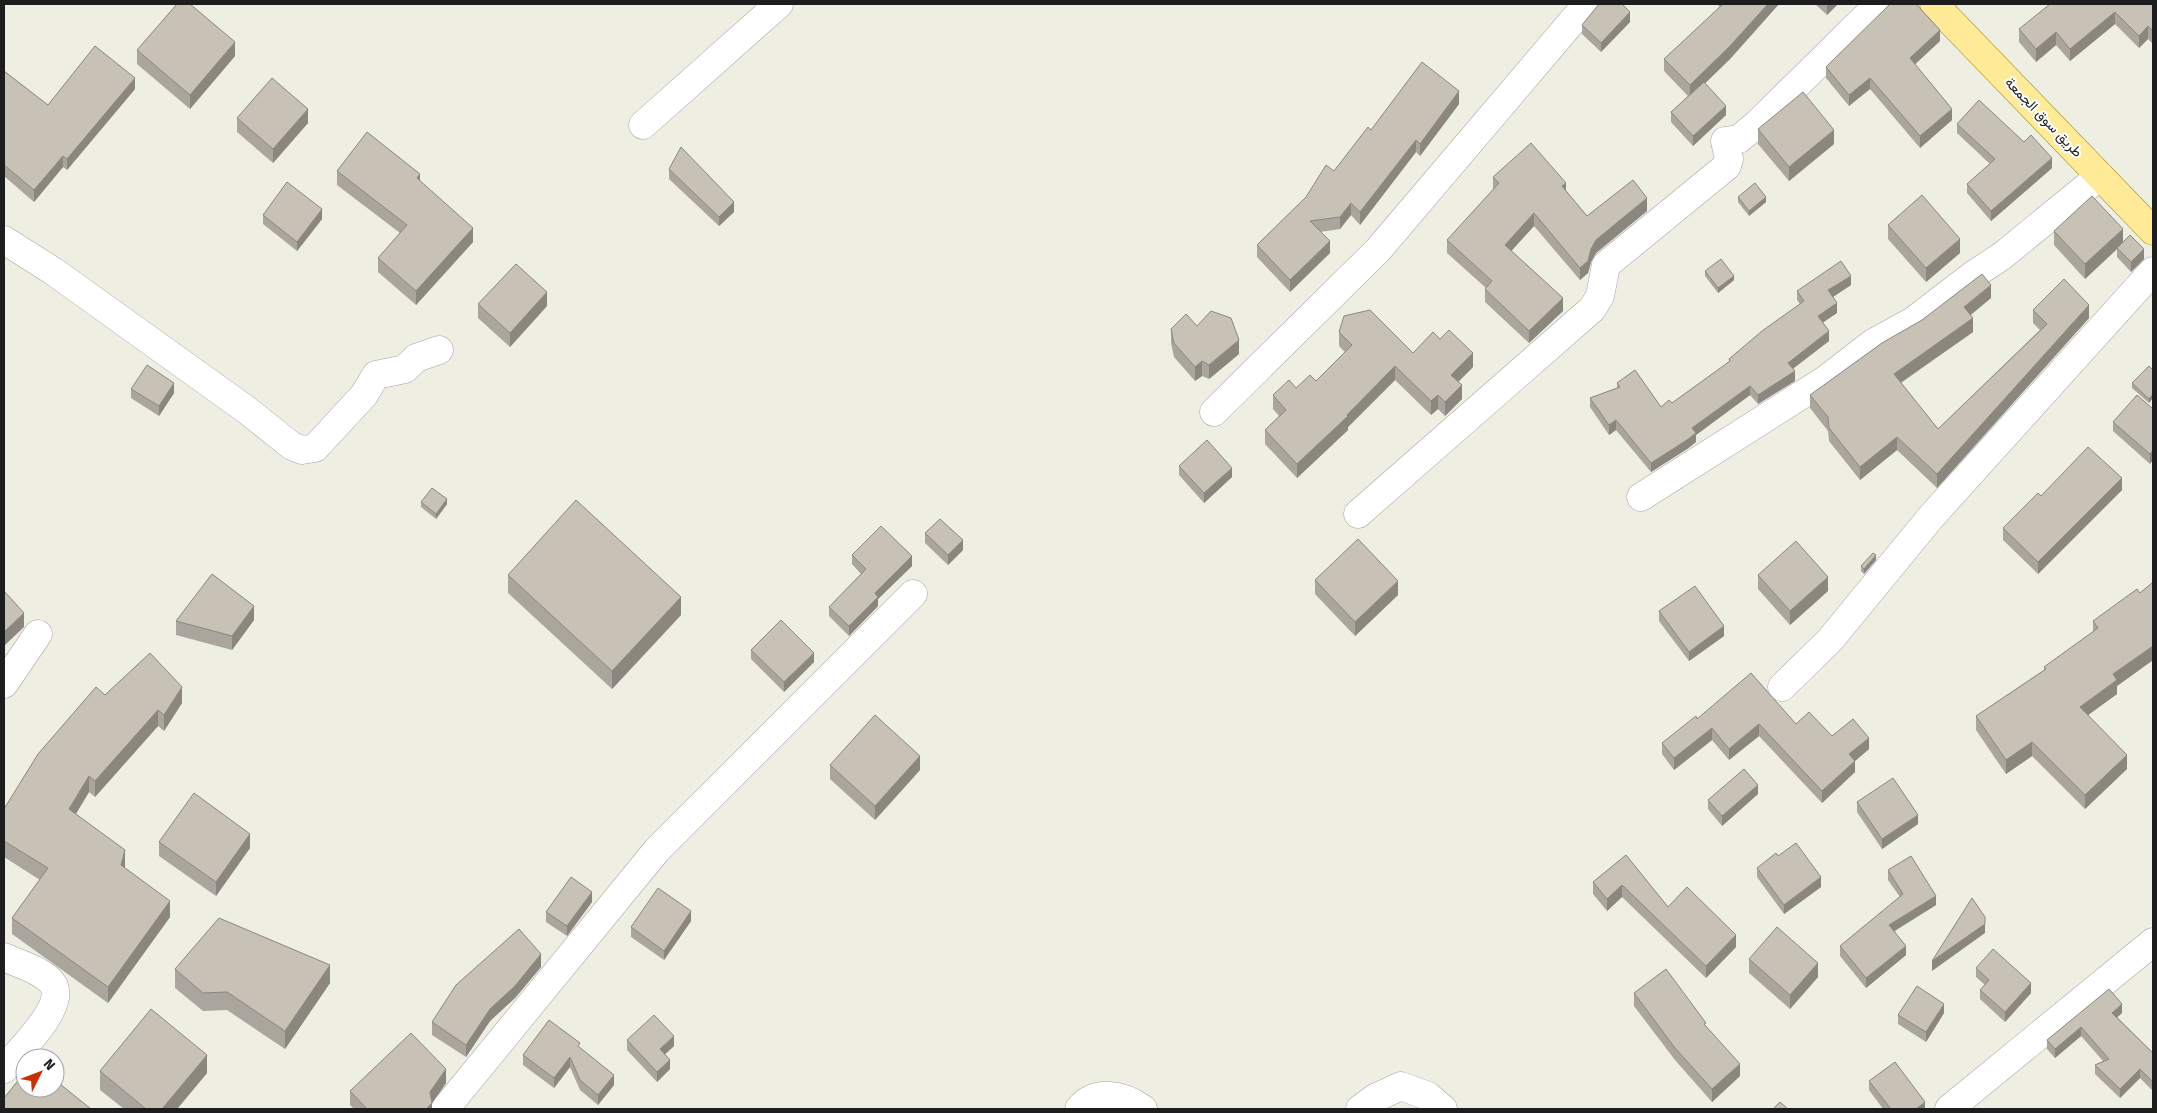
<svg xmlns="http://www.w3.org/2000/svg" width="2157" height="1113" font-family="'Fira Sans',Vazirmatn,sans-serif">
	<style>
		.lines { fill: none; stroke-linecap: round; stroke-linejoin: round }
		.street-casing { stroke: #a4a4a4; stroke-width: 29 }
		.primary-casing { stroke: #978700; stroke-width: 29 }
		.street { stroke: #fff; stroke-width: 28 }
		.primary { stroke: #ffea98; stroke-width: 28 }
		.wall { fill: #aba69d }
		.shaded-wall { fill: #8b877f }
		.building { fill: #c7c1b6; stroke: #8b877f }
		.labels { text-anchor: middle; stroke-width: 4; stroke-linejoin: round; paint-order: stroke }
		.street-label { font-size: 14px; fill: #1d1d1d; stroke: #fff }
	</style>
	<rect width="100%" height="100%" fill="#efeee3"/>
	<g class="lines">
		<defs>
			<g id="street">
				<polyline points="643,125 779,4"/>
				<polyline points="4,240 53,271 244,408 292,446 302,450 315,448 364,395 376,375 405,369 416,358 439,350"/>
				<polyline points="1214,412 1378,250 1587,4"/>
				<polyline points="1641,497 1825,380 1873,343 1913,321 1973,275 2002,256 2100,176"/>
				<polyline points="1358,514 1592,309 1600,296 1606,265 1727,166 1729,159 1725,141 1739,139 1757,124 1879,4"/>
				<polyline points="4,684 38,634"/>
				<polyline points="1782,687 1830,640 1931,517 2153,271"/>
				<path d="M4 957C18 964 46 971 54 986 64 1009 18 1052 4 1069"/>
				<polyline points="445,1109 657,850 913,594"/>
				<path d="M1079 1109C1096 1088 1124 1095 1143 1109"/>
				<polyline points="1360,1109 1375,1098 1401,1086 1428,1096 1443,1109"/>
				<polyline points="1949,1109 2153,942"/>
			</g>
			<polyline id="primary" points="1934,4 2153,231"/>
		</defs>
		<!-- street casing -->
		<use href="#street" class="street-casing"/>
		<!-- primary casing -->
		<use href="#primary" class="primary-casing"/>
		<!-- street -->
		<use href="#street" class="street"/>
		<!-- primary -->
		<use href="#primary" class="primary"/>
	</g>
	<!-- wall -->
	<g class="wall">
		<polygon points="1717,4 1779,4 1730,59 1705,83 1726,115 1693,146 1671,122 1671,112 1688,96 1664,71 1664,59 1720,7"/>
		<polygon points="1815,4 1838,4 1827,15"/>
		<polygon points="2153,4 2153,44 2148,39 2139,48 2115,24 2070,61 2056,45 2036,62 2019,42 2019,29"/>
		<polygon points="1630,22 1601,52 1582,34 1582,25"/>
		<polygon points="1940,41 1915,64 1952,120 1920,148 1870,89 1849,106 1826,78 1826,67"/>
		<polygon points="137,50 235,56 190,109 137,64"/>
		<polygon points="4,71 48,105 135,89 67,170 63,167 34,202 4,176"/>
		<polygon points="1459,104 1420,156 1416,152 1360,225 1351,215 1340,229 1320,232 1330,253 1290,292 1257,257 1257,245 1334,171 1371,130"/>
		<polygon points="237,118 308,123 273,163 237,132"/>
		<polygon points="1957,124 2052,168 1991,221 1967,193 1967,184 1990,164 1957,133"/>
		<polygon points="1758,129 1834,144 1789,181 1758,144"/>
		<polygon points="669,169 734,212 719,226 669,179"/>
		<polygon points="337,171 420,181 473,242 416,305 378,272 378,258 400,233 337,185"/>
		<polygon points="1493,177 1566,191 1587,216 1647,211 1596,253 1591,262 1588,273 1580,280 1534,226 1511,251 1563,311 1529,343 1485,302 1485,289 1486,288 1447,253 1447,240 1493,190"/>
		<polygon points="1738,197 1766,202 1749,216 1738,202"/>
		<polygon points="263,215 322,219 297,251 263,224"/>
		<polygon points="1888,225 1960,253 1926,282 1888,239"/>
		<polygon points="2054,231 2123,242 2144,259 2131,272 2117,257 2117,249 2085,279 2054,245"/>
		<polygon points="1705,271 1734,280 1718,293 1705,276"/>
		<polygon points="1851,285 1833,297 1837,313 1822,322 1829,341 1793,369 1795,381 1758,404 1750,395 1696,435 1696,442 1687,449 1651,472 1616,430 1609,435 1590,407 1590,398 1617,388 1617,383 1661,407 1672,403 1729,362 1729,359 1800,304 1797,300 1797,291"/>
		<polygon points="1991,298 1971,315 1973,332 1901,383 1938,429 2040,330 2033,323 2033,310 2089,318 1937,488 1897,450 1860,480 1829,441 1828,431 1810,408 1810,395"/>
		<polygon points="478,304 547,306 510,347 478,318"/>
		<polygon points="1197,326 1239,354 1209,379 1202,376 1195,381 1174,357 1171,343 1171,329"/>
		<polygon points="1339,332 1413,353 1440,339 1473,367 1458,382 1462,399 1445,416 1438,409 1431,415 1395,380 1348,427 1348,430 1297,478 1265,444 1265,430 1279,416 1273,409 1273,395 1296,388 1316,381 1345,352 1339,346"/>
		<polygon points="2153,370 2149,403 2132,388 2132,383"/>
		<polygon points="131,389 174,393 159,416 131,398"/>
		<polygon points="2153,409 2150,464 2113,431 2113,422"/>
		<polygon points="1179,466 1232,477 1204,503 1179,475"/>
		<polygon points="2122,490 2038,574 2003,540 2003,528 2041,496"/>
		<polygon points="421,502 447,504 436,519 421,507"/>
		<polygon points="925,533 963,550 948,565 925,543"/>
		<polygon points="852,555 912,566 878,599 878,606 849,636 829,616 829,607 861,574 852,564"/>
		<polygon points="1876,560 1864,574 1861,571 1861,566"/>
		<polygon points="508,575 681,615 612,689 508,593"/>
		<polygon points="1758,575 1828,591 1790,625 1758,589"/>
		<polygon points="1315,580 1398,595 1355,636 1315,594"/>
		<polygon points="2153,582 2153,660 2117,686 2117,694 2088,715 2127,769 2085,809 2032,756 2006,774 1976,730 1976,716 2044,670 2044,667 2093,632 2093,621 2140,593"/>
		<polygon points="1659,611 1724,636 1689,661 1659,621"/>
		<polygon points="254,620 232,650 176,635 176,621"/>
		<polygon points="751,650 814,662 784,692 751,659"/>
		<polygon points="105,695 182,703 164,731 158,726 95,797 89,792 76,814 125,866 124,868 170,917 108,1003 12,934 12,918 40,880 4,857 4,809"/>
		<polygon points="1697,719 1796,724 1869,749 1855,761 1855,772 1822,803 1759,736 1729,760 1712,740 1674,770 1662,754 1662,743"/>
		<polygon points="830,765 920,770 875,820 830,779"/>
		<polygon points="1758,794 1722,826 1708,809 1708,800"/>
		<polygon points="1857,802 1918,824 1882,849 1857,812"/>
		<polygon points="159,842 250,848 216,896 159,856"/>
		<polygon points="1626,855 1668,907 1736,947 1706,978 1622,897 1607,911 1593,894 1593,882"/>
		<polygon points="1778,856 1821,887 1784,914 1757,877 1757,868"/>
		<polygon points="1888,870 1936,905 1895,931 1906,955 1866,988 1840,956 1840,946 1900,897 1888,880"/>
		<polygon points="592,902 567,936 546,922 546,912"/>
		<polygon points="691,921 664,960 631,937 631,927"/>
		<polygon points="1749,959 1818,977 1790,1009 1749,973"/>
		<polygon points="541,967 515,998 490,1021 466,1057 432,1035 432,1022"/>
		<polygon points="1976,968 2031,993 2005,1022 1980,999 1980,990 1985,985 1976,977"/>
		<polygon points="175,969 330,983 285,1049 227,1010 203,1011 175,988"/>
		<polygon points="1634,993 1706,1026 1740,1076 1712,1102 1675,1060 1634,1006"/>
		<polygon points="1944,1013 1926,1042 1898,1024 1898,1015"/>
		<polygon points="2122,1013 2117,1017 2153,1053 2153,1091 2140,1078 2120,1098 2095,1074 2095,1065 2103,1061 2081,1036 2055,1058 2047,1049 2047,1040"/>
		<polygon points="627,1040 674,1046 665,1054 670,1069 657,1082 627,1050"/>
		<polygon points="580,1048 614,1085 598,1105 580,1090 570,1067 554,1088 523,1065 523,1055"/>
		<polygon points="100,1071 207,1073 177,1109 124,1109 100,1090"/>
		<polygon points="1869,1081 1925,1109 1883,1109 1869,1090"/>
		<polygon points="446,1083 432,1103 432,1109 354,1109 350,1105 350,1091"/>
	</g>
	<!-- shaded-wall -->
	<g class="shaded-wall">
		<polygon points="1768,4 1779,4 1730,59 1690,98 1690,85"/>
		<polygon points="1827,4 1838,4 1827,15"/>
		<polygon points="1630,12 1630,22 1601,52 1601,43"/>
		<polygon points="2115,12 2115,24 2070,61 2070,49"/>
		<polygon points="2148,26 2148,39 2139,48 2139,36"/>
		<polygon points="1940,30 1940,41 1910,69 1910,58"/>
		<polygon points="2056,32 2056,45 2036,62 2036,49"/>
		<polygon points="235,42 235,56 190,109 190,95"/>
		<polygon points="135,78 135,89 67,170 67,159"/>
		<polygon points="1870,78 1870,89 1849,106 1849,95"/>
		<polygon points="1459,91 1459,104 1420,156 1420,144"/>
		<polygon points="1726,106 1726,115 1693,146 1693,136"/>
		<polygon points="308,109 308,123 273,163 273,149"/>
		<polygon points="1952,109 1952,120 1920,148 1920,136"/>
		<polygon points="1834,130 1834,144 1789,181 1789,167"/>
		<polygon points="1416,140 1416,152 1360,225 1360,212"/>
		<polygon points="63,156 63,167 34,202 34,190"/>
		<polygon points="2052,158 2052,168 1991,221 1991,211"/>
		<polygon points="420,174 420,188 417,178"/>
		<polygon points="1566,183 1566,195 1562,186"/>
		<polygon points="1766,197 1766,202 1749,216 1749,211"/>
		<polygon points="1647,198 1647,211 1596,253 1591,262 1588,273 1580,280 1580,268 1596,240"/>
		<polygon points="734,202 734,212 719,226 719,217"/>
		<polygon points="1351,203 1351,215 1340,229 1340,217"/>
		<polygon points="322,209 322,219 297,251 297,242"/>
		<polygon points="1534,213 1534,226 1505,258 1505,245"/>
		<polygon points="473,228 473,242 416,305 416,291"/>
		<polygon points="2123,229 2123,243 2117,248 2117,249 2085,279 2085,264"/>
		<polygon points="1960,239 1960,253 1926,282 1926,268"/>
		<polygon points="1330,241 1330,253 1290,292 1290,280"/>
		<polygon points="2144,249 2144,259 2131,272 2131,262"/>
		<polygon points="1734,276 1734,280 1718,293 1718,288"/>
		<polygon points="1851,276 1851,285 1828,300 1828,290"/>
		<polygon points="1991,285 1991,298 1964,320 1964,307"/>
		<polygon points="547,292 547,306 510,347 510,333"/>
		<polygon points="1563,298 1563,311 1529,343 1529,331"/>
		<polygon points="1837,303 1837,313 1818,326 1818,316"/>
		<polygon points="2089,305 2089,318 1937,488 1937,474"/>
		<polygon points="1973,318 1973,332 1894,387 1894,374"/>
		<polygon points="1829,331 1829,341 1788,372 1788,363"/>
		<polygon points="1239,340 1239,354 1209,379 1209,365"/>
		<polygon points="1473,353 1473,367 1451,389 1451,375"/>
		<polygon points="1202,361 1202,376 1195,381 1195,367"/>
		<polygon points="1395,366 1395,380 1348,427 1348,430 1297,478 1297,464"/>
		<polygon points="1795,371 1795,381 1758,404 1758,395"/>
		<polygon points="174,383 174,393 159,416 159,406"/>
		<polygon points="1462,385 1462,399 1445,416 1445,402"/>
		<polygon points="1750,386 1750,395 1696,435 1696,442 1687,449 1651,472 1651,463 1692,428"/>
		<polygon points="2153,394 2153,398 2149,403 2149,399"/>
		<polygon points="1438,395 1438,409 1431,415 1431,401"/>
		<polygon points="1616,420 1616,430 1609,435 1609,425"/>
		<polygon points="1897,437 1897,450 1860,480 1860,467"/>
		<polygon points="2153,450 2153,460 2150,464 2150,454"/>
		<polygon points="1232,468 1232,477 1204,503 1204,493"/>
		<polygon points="2122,478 2122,490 2038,574 2038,562"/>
		<polygon points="447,499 447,504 436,519 436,514"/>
		<polygon points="963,540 963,550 948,565 948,555"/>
		<polygon points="1876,555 1876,560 1864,574 1864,569"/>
		<polygon points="912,556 912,566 878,599 878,606 849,636 849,626 875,593"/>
		<polygon points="1828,577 1828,591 1790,625 1790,611"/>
		<polygon points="1398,581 1398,595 1355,636 1355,622"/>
		<polygon points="681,597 681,615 612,689 612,671"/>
		<polygon points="254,606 254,620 232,650 232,636"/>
		<polygon points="24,613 24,627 4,646 4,632"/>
		<polygon points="1724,626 1724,636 1689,661 1689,652"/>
		<polygon points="2153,646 2153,660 2117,686 2117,694 2080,721 2080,707 2113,674"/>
		<polygon points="814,653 814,662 784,692 784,682"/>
		<polygon points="182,687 182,703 164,731 164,715"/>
		<polygon points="158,710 158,726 95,797 95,781"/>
		<polygon points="1759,724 1759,736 1729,760 1729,749"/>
		<polygon points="1712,728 1712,740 1674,770 1674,758"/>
		<polygon points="1869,738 1869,749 1855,761 1855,772 1822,803 1822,791 1849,754"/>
		<polygon points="2032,742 2032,756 2006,774 2006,760"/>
		<polygon points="2127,755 2127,769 2085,809 2085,795"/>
		<polygon points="920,756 920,770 875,820 875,806"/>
		<polygon points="89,776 89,792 69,825 69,809"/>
		<polygon points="1758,785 1758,794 1722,826 1722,816"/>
		<polygon points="1918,815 1918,824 1882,849 1882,839"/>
		<polygon points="250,834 250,848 216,896 216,882"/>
		<polygon points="125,850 125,866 121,881 121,865"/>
		<polygon points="1821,877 1821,887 1784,914 1784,905"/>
		<polygon points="1622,885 1622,897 1607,911 1607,899"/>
		<polygon points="592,892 592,902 567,936 567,926"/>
		<polygon points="1936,896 1936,905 1889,934 1889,925"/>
		<polygon points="170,901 170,917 108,1003 108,987"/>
		<polygon points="691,911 691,921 664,960 664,951"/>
		<polygon points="1985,924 1985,933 1932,971 1932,961"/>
		<polygon points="1736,935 1736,947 1706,978 1706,966"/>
		<polygon points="1906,946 1906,955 1866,988 1866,978"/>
		<polygon points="541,954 541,967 515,998 490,1021 466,1057 466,1045 490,1009"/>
		<polygon points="1818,963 1818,977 1790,1009 1790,995"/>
		<polygon points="330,965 330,983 285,1049 285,1031"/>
		<polygon points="2031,983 2031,993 2005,1022 2005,1012"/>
		<polygon points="1944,1004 1944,1013 1926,1042 1926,1032"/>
		<polygon points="2122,1004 2122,1013 2112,1022 2112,1013"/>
		<polygon points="2081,1027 2081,1036 2055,1058 2055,1049"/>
		<polygon points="674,1036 674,1046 660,1059 660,1049"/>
		<polygon points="207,1055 207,1073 177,1109 162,1109"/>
		<polygon points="570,1057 570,1067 554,1088 554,1078"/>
		<polygon points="670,1060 670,1069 657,1082 657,1072"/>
		<polygon points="1740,1064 1740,1076 1712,1102 1712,1089"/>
		<polygon points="446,1069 446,1083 430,1106 432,1103 432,1109 426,1109 430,1092"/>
		<polygon points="2140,1069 2140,1078 2120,1098 2120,1089"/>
		<polygon points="614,1075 614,1085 598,1105 598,1095"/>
		<polygon points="1925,1102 1925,1109 1916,1109"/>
	</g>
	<!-- building -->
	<g class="building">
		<polygon points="177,4 190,4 235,42 190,95 137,50"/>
		<polygon points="1599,4 1622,4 1630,12 1601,43 1582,25"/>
		<polygon points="1723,4 1768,4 1730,46 1690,85 1664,59"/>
		<polygon points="1890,4 1916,4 1940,30 1910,58 1952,109 1920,136 1870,78 1849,95 1826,67"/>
		<polygon points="2050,4 2153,4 2153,31 2148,26 2139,36 2115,12 2070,49 2056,32 2036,49 2019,29"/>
		<polygon points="95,46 135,78 67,159 63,156 34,190 4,165 4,71 48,105"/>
		<polygon points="1422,62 1459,91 1420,144 1416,140 1360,212 1351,203 1340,217 1310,221 1330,241 1290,280 1257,245 1306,197 1326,165 1334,171 1368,127 1371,130"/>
		<polygon points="272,78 308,109 273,149 237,118"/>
		<polygon points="1704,82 1726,106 1693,136 1671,112"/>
		<polygon points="1803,92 1834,130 1789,167 1758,129"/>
		<polygon points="1979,100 2024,142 2031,135 2052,158 1991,211 1967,184 1995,159 1957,124"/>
		<polygon points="367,132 420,174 417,178 473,228 416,291 378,258 407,225 337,171"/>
		<polygon points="1531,143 1566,183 1562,186 1587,216 1633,180 1647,198 1596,240 1591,249 1588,261 1580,268 1534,213 1505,245 1563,298 1529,331 1485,289 1492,281 1447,240 1499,183 1493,177"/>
		<polygon points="681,147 734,202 719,217 669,169"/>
		<polygon points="287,182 322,209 297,242 263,215"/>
		<polygon points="1755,183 1766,197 1749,211 1738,197"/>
		<polygon points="1922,195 1960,239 1926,268 1888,225"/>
		<polygon points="2092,196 2123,229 2085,264 2054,231"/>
		<polygon points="2130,235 2144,249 2131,262 2117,248"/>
		<polygon points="1721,259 1734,276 1718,288 1705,271"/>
		<polygon points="1841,261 1851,276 1828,290 1837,303 1818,316 1829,331 1788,363 1795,371 1758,395 1750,386 1692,428 1696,433 1687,440 1651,463 1616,420 1609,425 1590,398 1620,387 1617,383 1635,370 1661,407 1669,400 1672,403 1730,361 1729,359 1762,331 1804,301 1797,291"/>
		<polygon points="516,264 547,292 510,333 478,304"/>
		<polygon points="1982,274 1991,285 1964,307 1973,318 1894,374 1938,429 2047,324 2033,310 2064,279 2089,305 1937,474 1897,437 1860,467 1829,428 1828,417 1810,395 1882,343 1922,320"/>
		<polygon points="1370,310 1413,353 1433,332 1440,339 1449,330 1473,353 1451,375 1462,385 1445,402 1438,395 1431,401 1395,366 1347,415 1348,416 1297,464 1265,430 1286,410 1273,395 1289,380 1296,388 1310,375 1316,381 1352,345 1339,332 1344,316"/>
		<polygon points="1211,311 1231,318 1239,340 1209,365 1202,361 1195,367 1174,343 1171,329 1186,314 1197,326"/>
		<polygon points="147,365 174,383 159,406 131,389"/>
		<polygon points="2149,366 2153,370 2153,394 2149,399 2132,383"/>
		<polygon points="2137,395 2153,409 2153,450 2150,454 2113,422"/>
		<polygon points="1207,440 1232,468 1204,493 1179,466"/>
		<polygon points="2088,447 2122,478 2038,562 2003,528 2038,493 2041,496"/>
		<polygon points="432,488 447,499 436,514 421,502"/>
		<polygon points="576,500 681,597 612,671 508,575"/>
		<polygon points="940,519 963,540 948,555 925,533"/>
		<polygon points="881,526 912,556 875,593 878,597 849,626 829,607 866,569 852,555"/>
		<polygon points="1358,539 1398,581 1355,622 1315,580"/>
		<polygon points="1796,541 1828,577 1790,611 1758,575"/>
		<polygon points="1873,553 1876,555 1864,569 1861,566"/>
		<polygon points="212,574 254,606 232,636 176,621"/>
		<polygon points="2153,582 2153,646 2113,674 2117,680 2080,707 2127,755 2085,795 2032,742 2006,760 1976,716 2046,669 2044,667 2098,628 2093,621 2137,589 2140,593"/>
		<polygon points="1695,586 1724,626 1689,652 1659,611"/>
		<polygon points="4,591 24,613 4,632"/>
		<polygon points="781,620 814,653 784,682 751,650"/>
		<polygon points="150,653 182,687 164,715 158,710 95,781 89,776 69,809 125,850 121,865 170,901 108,987 12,918 48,868 4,841 4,809 38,754 96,687 105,695"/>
		<polygon points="1751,673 1796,724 1809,712 1832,736 1853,719 1869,738 1849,754 1855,761 1822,791 1759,724 1729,749 1712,728 1674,758 1662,743 1696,716 1697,719"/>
		<polygon points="875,715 920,756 875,806 830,765"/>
		<polygon points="1744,769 1758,785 1722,816 1708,800"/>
		<polygon points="1893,778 1918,815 1882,839 1857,802"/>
		<polygon points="194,793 250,834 216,882 159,842"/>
		<polygon points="1796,843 1821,877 1784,905 1757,868 1776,853 1778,856"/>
		<polygon points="1626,855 1668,907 1687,887 1736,935 1706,966 1622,885 1607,899 1593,882"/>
		<polygon points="1911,856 1936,896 1889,925 1906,946 1866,978 1840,946 1903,894 1888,870"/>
		<polygon points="571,877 592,892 567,926 546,912"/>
		<polygon points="658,888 691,911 664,951 631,927"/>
		<polygon points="1972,898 1985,917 1985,924 1932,961"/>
		<polygon points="219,918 330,965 285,1031 227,992 203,993 175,969"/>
		<polygon points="1777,927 1818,963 1790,995 1749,959"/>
		<polygon points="519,929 541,954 515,986 490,1009 466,1045 432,1022 456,985"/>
		<polygon points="1993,949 2031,983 2005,1012 1980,990 1989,980 1976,968"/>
		<polygon points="1666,969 1706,1023 1704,1024 1740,1064 1712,1089 1675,1048 1634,993"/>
		<polygon points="1917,986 1944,1004 1926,1032 1898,1015"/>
		<polygon points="2109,989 2122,1004 2112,1013 2153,1053 2153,1082 2140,1069 2120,1089 2095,1065 2109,1059 2081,1027 2055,1049 2047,1040"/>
		<polygon points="151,1009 207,1055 162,1109 146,1109 100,1071"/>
		<polygon points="654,1015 674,1036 660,1049 670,1060 657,1072 627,1040"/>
		<polygon points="549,1020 580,1043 578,1046 614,1075 598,1095 580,1080 570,1057 554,1078 523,1055"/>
		<polygon points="411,1033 446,1069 430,1092 432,1103 426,1109 367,1109 350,1091"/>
		<polygon points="1895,1062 1925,1102 1916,1109 1891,1109 1869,1081"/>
		<polygon points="25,1072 25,1088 55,1088 55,1080 91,1109 4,1109 4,1098"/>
		<polygon points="1780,1102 1788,1109 1773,1109"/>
	</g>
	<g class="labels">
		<!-- street labels -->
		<g class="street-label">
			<text transform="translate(2044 117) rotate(46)" y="5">طريق سوق الجمعة</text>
		</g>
	</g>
	<!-- border -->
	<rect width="2157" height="1113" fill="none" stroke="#1d1d1d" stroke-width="10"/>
	<!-- north arrow -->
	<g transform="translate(40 1073) rotate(48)"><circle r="24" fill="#ffffff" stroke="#a5a5a5"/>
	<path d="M0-4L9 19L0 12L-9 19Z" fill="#cb2e00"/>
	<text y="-8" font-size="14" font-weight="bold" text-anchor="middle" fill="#1d1d1d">N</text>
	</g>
</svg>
